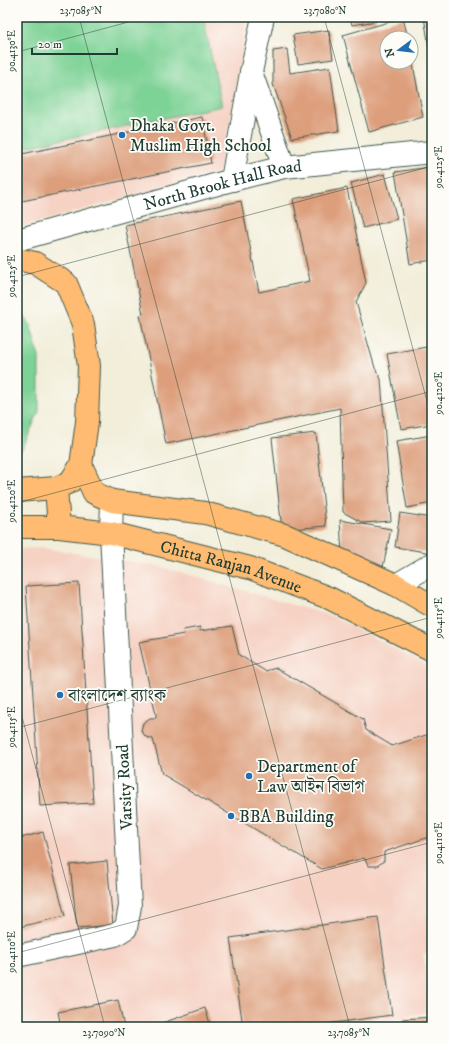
<svg xmlns="http://www.w3.org/2000/svg" width="449" height="1044" font-family="'IM FELL DW Pica','Noto Serif Bengali',serif">
	<style>
		.built { fill: #f6d2c4 }
		.green { fill: #7dd295; stroke: #4e8864 }
		.building { fill: #dd9e7c }
		.lines { fill: none; stroke-linecap: round; stroke-linejoin: round }
		.minor-casing { stroke: #3f584d; stroke-width: 24 }
		.major-casing { stroke: #3f584d; stroke-width: 24 }
		.minor { stroke: #fff; stroke-width: 22 }
		.major { stroke: #ffbb71; stroke-width: 22 }
		.ticks { fill: none; stroke: #1f3d34; stroke-width: 1; stroke-opacity: 0.45 }
		.poi-dot { fill: #1f6fb2; stroke: #fdfcf7; stroke-width: 1.5 }
		.labels { text-anchor: middle; stroke-width: 3.5; stroke-linejoin: round; paint-order: stroke }
		.poi-label { font-size: 17px; fill: #1f3d34; stroke: #fdfcf7; text-anchor: start }
		.street-label { font-size: 17px; fill: #1f3d34; stroke: #fdfcf7 }
		.neatline { fill: none; stroke: #1f3d34; stroke-width: 1.5 }
		.ticks-label { font-size: 10px; text-anchor: middle; fill: #1f3d34 }
	</style>
	<rect width="100%" height="100%" fill="#fdfcf7"/>
	<filter id="ink" filterUnits="userSpaceOnUse"><feTurbulence type="fractalNoise" baseFrequency=".025" numOctaves="2"/><feDisplacementMap in="SourceGraphic" scale="8" xChannelSelector="R" yChannelSelector="G"/><feConvolveMatrix kernelMatrix="1 2 1 2 8 2 1 2 1" color-interpolation-filters="sRGB"/></filter>
	<filter id="wash" filterUnits="userSpaceOnUse"><feTurbulence type="fractalNoise" baseFrequency=".012" numOctaves="4" result="noise"/><feDisplacementMap in="SourceGraphic" scale="16" xChannelSelector="R" yChannelSelector="G"/><feGaussianBlur stdDeviation="0.9" result="paint"/><feColorMatrix in="noise" values="0 0 0 0 0 0 0 0 0 0 0 0 0 0 0 0 0 1.4 0 .05"/><feComposite in="paint" operator="in"/></filter>
	<g filter="url(#wash)">
		<rect width="100%" height="100%" fill="#f2eeda"/>
		<!-- built -->
		<g class="built">
			<polygon points="17,17 248,17 235,98 219,172 17,228"/>
			<polygon points="43,548 158,566 335,617 432,668 432,928 429,929 432,953 423,954 432,1011 382,1022 383,1027 17,1027 17,549"/>
		</g>
		<!-- green -->
		<g class="green">
			<polygon points="17,17 203,17 222,106 17,149"/>
			<polygon points="17,307 30,324 39,357 39,411 22,450 17,453"/>
		</g>
		<g id="blocks">
			<!-- building -->
			<g class="building">
				<polygon points="350,17 375,17 376,21 352,25"/>
				<polygon points="424,17 432,17 432,59 431,59"/>
				<polygon points="403,18 408,38 387,38 387,62 411,62 412,59 423,117 369,132 343,35"/>
				<polygon points="329,30 333,59 298,64 293,35"/>
				<polygon points="287,49 290,73 330,67 339,131 292,138 273,84 273,51"/>
				<polygon points="202,117 211,163 17,202 17,155"/>
				<polygon points="429,167 432,183 432,260 410,264 395,172"/>
				<polygon points="385,174 397,219 363,228 351,183"/>
				<polygon points="347,188 366,283 356,302 375,368 381,379 391,521 363,523 343,512 340,408 166,444 140,315 143,314 125,225 241,201 259,292 310,281 293,199"/>
				<polygon points="432,346 432,424 401,429 387,354"/>
				<polygon points="316,433 326,526 282,530 272,438"/>
				<polygon points="432,435 432,503 407,508 396,441"/>
				<polygon points="400,513 432,518 432,553 395,547"/>
				<polygon points="340,520 391,529 383,567 342,556"/>
				<polygon points="79,583 93,803 40,806 26,586"/>
				<polygon points="232,626 239,655 265,671 276,668 363,719 366,730 392,746 426,735 432,745 432,836 384,852 384,861 377,866 369,866 364,858 322,869 162,774 153,739 146,737 141,731 143,723 150,718 156,718 156,714 139,642 184,634 183,630 200,627 200,631"/>
				<polygon points="43,832 65,916 19,927 17,920 17,839"/>
				<polygon points="107,861 113,925 77,928 70,865"/>
				<polygon points="378,917 392,1015 304,1027 243,1027 230,938"/>
				<polygon points="118,1000 124,1027 61,1027 58,1012"/>
				<polygon points="205,1008 211,1027 151,1027"/>
				<polygon points="432,1017 432,1027 404,1027 403,1019"/>
			</g>
		</g>
	</g>
	<g filter="url(#ink)">
		<use href="#blocks" fill-opacity="0" stroke="#3f584d" stroke-width="1"/>
		<g class="lines">
			<defs>
				<g id="minor">
					<polyline points="263,17 251,72 284,167"/>
					<polyline points="232,180 251,73"/>
					<path id="s1" d="M17 240 232 180 284 167 432 152"/>
					<polyline points="396,585 432,564"/>
					<polyline points="17,956 115,935 126,928 130,906 111,533 112,501"/>
				</g>
				<g id="major">
					<polyline points="17,259 35,263 66,283 83,324 89,366 87,422 81,465 70,482 56,488 17,491"/>
					<polyline points="81,465 94,493 112,501 205,513 285,535 396,585 432,606"/>
					<polyline points="56,488 59,527"/>
					<path id="s2" d="M17 527H59L111 533 250 568 329 598 432 650"/>
				</g>
			</defs>
			<!-- minor casing -->
			<use href="#minor" class="minor-casing"/>
			<!-- major casing -->
			<use href="#major" class="major-casing"/>
			<!-- minor -->
			<use href="#minor" class="minor"/>
			<!-- major -->
			<use href="#major" class="major"/>
		</g>
	</g>
	<!-- ticks -->
	<path class="ticks" d="M79 17 350 1027M324 17 432 420M17 52 147 17M17 277 432 166M17 503 432 391M17 698 105 1027M17 728 432 617M17 953 432 842"/>
	<!-- markers -->
	<g class="poi-dot">
		<circle cx="122" cy="135" r="4"/>
		<circle cx="60" cy="695" r="4"/>
		<circle cx="249" cy="776" r="4"/>
		<circle cx="231" cy="816" r="4"/>
	</g>
	<g class="labels">
		<!-- poi labels -->
		<g class="poi-label">
			<text x="130" y="131">Dhaka Govt.<tspan x="130" dy="20">Muslim High School</tspan></text>
			<text x="68" y="701">বাংলাদেশ ব্যাংক</text>
			<text x="257" y="772">Department of<tspan x="257" dy="20">Law আইন বিভাগ</tspan></text>
			<text x="239" y="822">BBA Building</text>
		</g>
		<!-- street labels -->
		<g class="street-label">
			<text dy="6" stroke="none"><textPath href="#s1" startOffset="213">North Brook Hall Road</textPath></text>
			<text dy="6" stroke="none"><textPath href="#s2" startOffset="219">Chitta Ranjan Avenue</textPath></text>
			<text transform="translate(124 787) rotate(-93)" y="6">Varsity Road</text>
		</g>
	</g>
	<!-- margin -->
	<rect width="449" height="1044" fill="none" stroke="#fdfcf7" stroke-width="44"/>
	<!-- north arrow -->
	<g transform="translate(399 50) rotate(255)"><circle r="19" fill="#fdfcf7" stroke="#a4b0a9"/>
	<path d="M0-3L7 15L0 10L-7 15Z" fill="#1f6fb2"/>
	<text y="-6" font-size="11" font-weight="bold" text-anchor="middle" fill="#1f3d34">N</text>
	</g>
	<!-- scale -->
	<path d="M32 48v6h85v-6" fill="none" stroke="#1f3d34" stroke-width="2"/>
	<text x="38" y="48" font-size="12" fill="#1f3d34" stroke="#fdfcf7" stroke-width="3" paint-order="stroke">20 m</text>
	<rect x="22" y="22" width="405" height="1000" class="neatline"/>
	<g class="ticks-label">
		<text x="81" y="14">23.7085°N</text>
		<text x="325" y="14">23.7080°N</text>
		<text transform="translate(11 51) rotate(-90)" y="4">90.4130°E</text>
		<text transform="translate(438 167) rotate(-90)" y="4">90.4125°E</text>
		<text transform="translate(11 276) rotate(-90)" y="4">90.4125°E</text>
		<text transform="translate(438 393) rotate(-90)" y="4">90.4120°E</text>
		<text transform="translate(11 501) rotate(-90)" y="4">90.4120°E</text>
		<text transform="translate(438 618) rotate(-90)" y="4">90.4115°E</text>
		<text transform="translate(11 727) rotate(-90)" y="4">90.4115°E</text>
		<text transform="translate(438 843) rotate(-90)" y="4">90.4110°E</text>
		<text transform="translate(11 952) rotate(-90)" y="4">90.4110°E</text>
		<text x="104" y="1036">23.7090°N</text>
		<text x="349" y="1036">23.7085°N</text>
	</g>
</svg>
